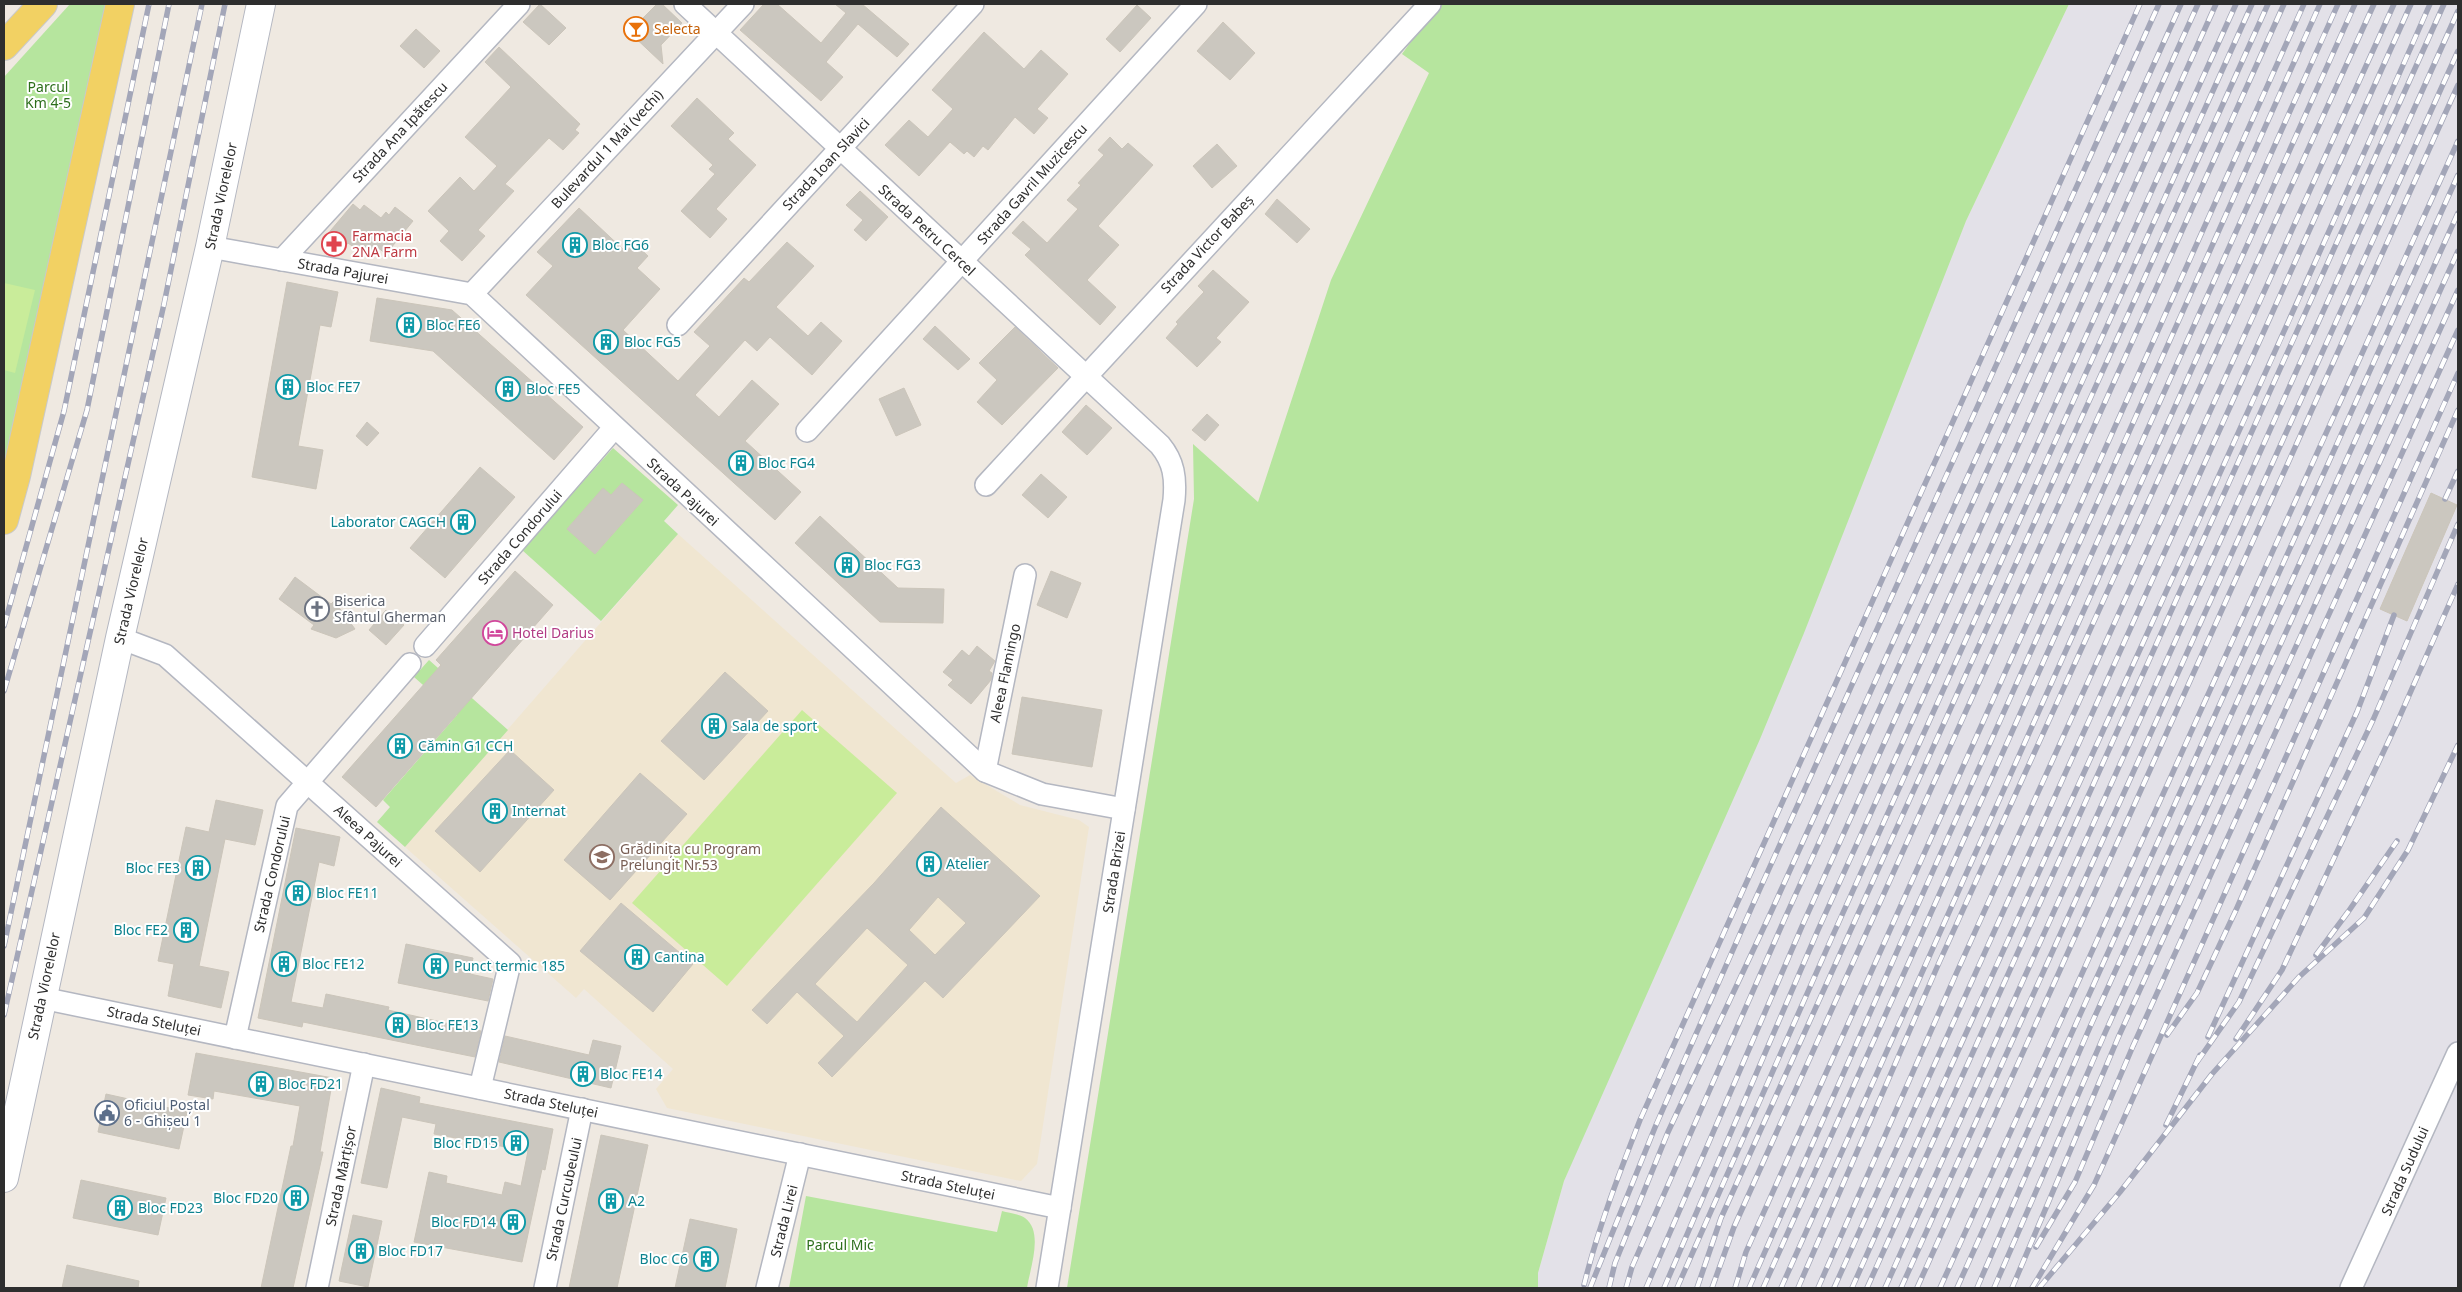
<svg xmlns="http://www.w3.org/2000/svg" width="2462" height="1292" font-family="'Noto Sans',sans-serif">
	<style>
		.industrial { fill: #e3e1e8 }
		.education { fill: #f0e6d1 }
		.green { fill: #b6e59e; fill-rule: evenodd }
		.pitch { fill: #c9ec9a }
		.building { fill: #cbc7bf; stroke: #cbc5ba; fill-rule: evenodd }
		.lines { fill: none; stroke-linecap: round; stroke-linejoin: round }
		.street-casing { stroke: #b4b7c1; stroke-width: 24 }
		.secondary-casing { stroke: #b4b7c1; stroke-width: 30 }
		.primary-casing { stroke: #c9c9c9; stroke-width: 30 }
		.street { stroke: #fff; stroke-width: 21 }
		.secondary { stroke: #fff; stroke-width: 28 }
		.primary { stroke: #f2d163; stroke-width: 28 }
		.rail-casing { stroke: #a3a6b8; stroke-width: 5.5 }
		.rail { stroke: #fff; stroke-width: 4; stroke-dasharray: 11; stroke-linecap: butt }
		.labels { text-anchor: middle; stroke-width: 4; stroke-linejoin: round; paint-order: stroke }
		.food-label { font-size: 14px; fill: #c56008; stroke: #fff; text-anchor: start }
		.park-label { font-size: 14px; fill: #2c6e1b; stroke: #fff }
		.street-label { font-size: 14px; fill: #2e2e2e; stroke: #fff }
		.health-label { font-size: 14px; fill: #be3a42; stroke: #fff; text-anchor: start }
		.culture-label { font-size: 14px; fill: #0d838f; stroke: #fff; text-anchor: start }
		.worship-label { font-size: 14px; fill: #5b616d; stroke: #fff; text-anchor: start }
		.hotel-label { font-size: 14px; fill: #b23c85; stroke: #fff; text-anchor: start }
		.education-label { font-size: 14px; fill: #785e54; stroke: #fff; text-anchor: start }
		.service-label { font-size: 14px; fill: #4e5e75; stroke: #fff; text-anchor: start }
	</style>
	<rect width="100%" height="100%" fill="#efe9e1"/>
	<!-- industrial -->
	<polygon class="industrial" points="2069,4 2458,4 2458,1288 1538,1288 1538,1273 1564,1181 1966,221"/>
	<!-- education -->
	<polygon class="education" points="678,534 956,783 970,775 1020,805 1079,820 1089,827 1037,1164 1021,1181 667,1108 656,1089 673,1069 584,989 576,998 405,847"/>
	<!-- green -->
	<g class="green">
		<polygon points="70,4 107,4 4,472 4,77"/>
		<polygon points="1438,4 2069,4 1966,221 1804,633 1760,739 1564,1181 1538,1273 1538,1288 1067,1288 1194,499 1193,444 1258,502 1331,280 1429,73 1402,54"/>
		<path d="M613 448 678 505 664 521 678 534 601 621 522 550ZM622 483 642 501 595 554 567 529 603 489 611 495Z"/>
		<polygon points="429,660 508,730 405,847 377,822 390,807 383,800 457,715 414,677"/>
		<path d="M806 1196 997 1232 1002 1211C1009 1213 1019 1214 1025 1218 1044 1232 1030 1268 1027 1288H789Z"/>
	</g>
	<!-- pitch -->
	<g class="pitch">
		<polygon points="4,283 35,290 15,373 4,370"/>
		<polygon points="802,710 897,793 727,986 632,903"/>
	</g>
	<!-- building -->
	<g class="building">
		<polygon points="540,4 566,28 549,45 523,22"/>
		<polygon points="657,4 662,4 682,23 661,45 663,64 629,32"/>
		<polygon points="764,4 777,4 821,43 846,13 835,4 862,4 909,44 897,57 858,24 826,62 843,77 821,101 740,30"/>
		<polygon points="1137,5 1151,18 1120,52 1106,39"/>
		<polygon points="1223,22 1255,53 1230,80 1197,51"/>
		<polygon points="416,29 440,51 424,68 400,46"/>
		<polygon points="984,32 1024,69 1041,50 1068,74 1037,109 1048,118 1034,134 1015,117 988,150 983,146 974,157 967,151 964,154 950,142 919,176 885,145 909,120 928,137 953,109 932,90"/>
		<polygon points="499,47 580,124 575,130 579,133 563,150 549,138 505,184 514,191 478,230 485,236 462,261 440,241 449,231 428,211 460,177 474,191 497,166 465,137 511,87 485,62"/>
		<polygon points="697,98 734,133 728,139 756,165 716,209 727,219 710,238 681,211 715,174 709,169 713,165 671,126"/>
		<polygon points="1110,137 1122,149 1128,143 1153,165 1098,226 1119,245 1087,280 1116,307 1100,325 1025,255 1031,249 1012,233 1023,221 1047,243 1078,209 1067,200 1081,185 1078,183 1104,155 1098,150"/>
		<polygon points="1217,144 1237,166 1212,188 1193,166"/>
		<polygon points="860,191 888,217 866,241 854,230 863,220 846,205"/>
		<polygon points="1277,199 1310,229 1297,243 1265,214"/>
		<polygon points="353,204 360,210 364,205 381,218 386,212 389,215 395,207 413,221 386,254 377,247 373,253 364,246 359,251 348,243 343,249 326,236"/>
		<polygon points="579,208 626,252 634,243 648,256 637,268 660,289 623,330 678,381 710,346 694,332 744,278 749,282 787,242 814,266 776,307 808,336 821,322 842,341 812,375 770,337 757,351 745,340 695,395 719,417 752,380 779,404 745,441 801,492 775,520 526,295 553,266 537,252"/>
		<polygon points="1213,270 1249,302 1216,338 1221,342 1197,367 1166,338 1178,324 1176,322 1204,292 1198,286"/>
		<polygon points="287,282 338,292 331,327 320,325 298,446 323,450 316,489 252,477"/>
		<polygon points="377,298 452,310 583,427 554,460 433,351 370,341"/>
		<polygon points="935,326 970,359 958,370 923,339"/>
		<polygon points="1015,327 1058,368 1002,425 977,402 997,380 979,363"/>
		<polygon points="904,388 921,425 896,436 879,399"/>
		<polygon points="1086,405 1112,428 1087,455 1062,432"/>
		<polygon points="1207,414 1219,425 1205,441 1192,430"/>
		<polygon points="367,422 379,433 367,446 356,436"/>
		<polygon points="480,467 515,497 445,578 410,548"/>
		<polygon points="1041,474 1067,497 1048,518 1022,495"/>
		<polygon points="622,483 643,500 595,554 567,529 603,488 611,495"/>
		<polygon points="2431,493 2457,505 2407,621 2380,609"/>
		<polygon points="820,516 898,588 944,589 943,623 880,622 795,543"/>
		<polygon points="515,571 553,605 376,807 342,777 441,665 436,660"/>
		<polygon points="1051,571 1081,583 1067,618 1037,605"/>
		<polygon points="295,577 331,604 334,601 355,629 336,638 311,629 314,625 279,599"/>
		<polygon points="386,610 404,625 386,645 369,630"/>
		<polygon points="977,646 995,661 989,671 992,673 991,680 971,704 948,685 953,680 943,672 962,650 969,656"/>
		<polygon points="725,672 768,711 704,780 661,741"/>
		<polygon points="1022,697 1102,710 1092,767 1012,754"/>
		<polygon points="510,750 554,790 480,872 435,831"/>
		<polygon points="640,773 687,814 610,900 564,860"/>
		<polygon points="216,800 263,810 255,845 225,839 199,966 229,972 221,1008 168,996 174,964 158,961 186,827 209,832"/>
		<path d="M941 807 1040 896 943 998 925 981 832 1077 818 1063 844 1036 797 992 767 1024 752 1010 874 883ZM938 897 966 923 935 955 909 930ZM867 928 908 965 857 1022 815 984Z"/>
		<polygon points="296,828 340,837 334,866 319,862 291,1002 323,1008 326,994 389,1007 388,1010 481,1031 475,1057 303,1022 302,1027 258,1018"/>
		<polygon points="621,903 693,964 653,1012 580,951"/>
		<polygon points="406,944 473,958 470,974 493,979 488,1001 398,983"/>
		<polygon points="505,1036 589,1055 593,1040 621,1046 611,1088 499,1062"/>
		<polygon points="196,1053 333,1078 320,1152 323,1152 293,1288 261,1288 291,1146 293,1146 300,1106 214,1091 213,1099 188,1095"/>
		<polygon points="381,1088 420,1097 419,1103 553,1129 545,1170 542,1169 522,1262 414,1242 429,1172 447,1176 446,1183 502,1195 505,1182 521,1186 528,1151 434,1134 436,1124 402,1117 387,1188 361,1183"/>
		<polygon points="106,1094 187,1112 179,1149 98,1132"/>
		<polygon points="601,1135 648,1145 617,1288 569,1288"/>
		<polygon points="81,1180 166,1198 158,1235 73,1218"/>
		<polygon points="353,1215 382,1221 368,1287 339,1281"/>
		<polygon points="690,1219 737,1229 725,1288 675,1288"/>
		<polygon points="67,1265 139,1281 138,1288 62,1288"/>
	</g>
	<g class="lines">
		<defs>
			<g id="street">
				<path d="M685 4 1160 445C1174 462 1176 478 1174 500L1047 1288"/>
				<polyline points="210,247 472,294 985,771 1042,794 1124,809"/>
				<polyline points="282,260 519,4"/>
				<polyline points="472,294 743,4"/>
				<polyline points="678,325 973,4"/>
				<polyline points="807,431 1196,4"/>
				<polyline points="986,485 1430,4"/>
				<polyline points="120,638 165,655 510,963 480,1088"/>
				<polyline points="425,646 614,428"/>
				<polyline points="985,771 1025,575"/>
				<polyline points="42,998 1060,1208"/>
				<polyline points="235,1038 287,806 410,664"/>
				<polyline points="317,1288 364,1064"/>
				<polyline points="545,1288 582,1109"/>
				<polyline points="767,1288 800,1154"/>
				<polyline points="2351,1288 2458,1053"/>
			</g>
			<polyline id="secondary" points="4,1178 120,638 210,247 261,4"/>
			<g id="primary">
				<polyline points="4,46 43,4"/>
				<polyline points="4,520 16,476 120,4"/>
			</g>
		</defs>
		<!-- street casing -->
		<use href="#street" class="street-casing"/>
		<!-- secondary casing -->
		<use href="#secondary" class="secondary-casing"/>
		<!-- primary casing -->
		<use href="#primary" class="primary-casing"/>
		<!-- street -->
		<use href="#street" class="street"/>
		<!-- secondary -->
		<use href="#secondary" class="secondary"/>
		<!-- primary -->
		<use href="#primary" class="primary"/>
		<defs>
			<g id="rail">
				<polyline points="2445,499 2458,471"/>
				<polyline points="4,626 64,411 149,4"/>
				<polyline points="4,691 87,410 169,4"/>
				<polyline points="4,946 202,4"/>
				<polyline points="2316,955 2348,912 2397,841"/>
				<polyline points="4,1015 164,304 225,4"/>
				<polyline points="2167,1035 2197,993 2236,910 2458,410"/>
				<polyline points="2208,1037 2357,712 2394,615"/>
				<polyline points="2236,1039 2282,970 2396,725 2458,584"/>
				<polyline points="2197,1062 2239,1002 2373,720 2458,524"/>
				<polyline points="2166,1125 2200,1055"/>
				<polyline points="2036,1247 2075,1182 2133,1046 2458,330"/>
				<path d="M1584 1285C1598 1228 1619 1174 1640 1120L2140 4"/>
				<polyline points="1590,1288 1656,1125 1754,902 2159,4"/>
				<polyline points="1609,1288 1615,1263 1668,1132 1772,910 2181,4"/>
				<polyline points="1626,1288 1632,1267 1785,918 2198,4"/>
				<polyline points="1646,1288 1803,924 2216,4"/>
				<polyline points="1664,1288 1818,930 2236,4"/>
				<polyline points="1677,1288 1833,935 2252,4"/>
				<polyline points="1697,1288 1721,1218 2268,4"/>
				<polyline points="1712,1288 1734,1227 2284,4"/>
				<polyline points="1735,1288 1746,1252 2304,4"/>
				<polyline points="1749,1288 1899,947 2320,4"/>
				<polyline points="1763,1288 2338,4"/>
				<polyline points="1781,1288 2355,4"/>
				<polyline points="1798,1288 1938,965 2374,4"/>
				<polyline points="1818,1288 1956,974 2394,4"/>
				<polyline points="1834,1288 2411,4"/>
				<path d="M1852 1288C2042 859 2241 434 2430 4"/>
				<polyline points="1867,1288 2444,4"/>
				<polyline points="1885,1288 2458,11"/>
				<polyline points="1901,1288 2458,51"/>
				<polyline points="1917,1288 2458,85"/>
				<polyline points="1940,1288 2458,141"/>
				<polyline points="1957,1288 2458,175"/>
				<polyline points="1977,1288 2090,1027 2458,213"/>
				<polyline points="1994,1288 2105,1033 2458,251"/>
				<polyline points="2012,1288 2118,1038 2458,290"/>
				<polyline points="2032,1288 2094,1185 2458,373"/>
				<polyline points="2039,1288 2120,1192 2212,1074 2299,977 2364,918 2408,850 2458,745"/>
			</g>
		</defs>
		<!-- rail casing -->
		<use href="#rail" class="rail-casing"/>
		<!-- rail -->
		<use href="#rail" class="rail"/>
	</g>
	<!-- icons -->
	<defs>
		<symbol id="bar-ring" viewBox="-11 -11 22 22"><circle r="9.5" fill="#fff" stroke="#e8710a" stroke-width="1.5"/><path d="M-6-5H6L.8 .8V4.5H3.5V6h-7V4.5H-.8V.8Z" fill="#e8710a"/></symbol>
		<symbol id="pharmacy-ring" viewBox="-11 -11 22 22"><circle r="9.5" fill="#fff" stroke="#e0444e" stroke-width="1.5"/><path d="M-2-6h4v4h4v4h-4v4h-4v-4h-4v-4h4Z" fill="#e0444e"/></symbol>
		<symbol id="building-ring" viewBox="-11 -11 22 22"><circle r="9.5" fill="#fff" stroke="#0f9aa8" stroke-width="1.5"/><path d="M-4-6H4V6H1V3H-1V6H-4ZM-2.5-4.3h1.7v1.8h-1.7ZM.8-4.3h1.7v1.8H.8ZM-2.5-1h1.7V.8h-1.7ZM.8-1h1.7V.8H.8Z" fill="#0f9aa8"/></symbol>
		<symbol id="church-ring" viewBox="-11 -11 22 22"><circle r="9.5" fill="#fff" stroke="#6b7280" stroke-width="1.5"/><path d="M-1.2-6h2.4v3.5h3.3v2.4h-3.3V6h-2.4V-.1h-3.3v-2.4h3.3Z" fill="#6b7280"/></symbol>
		<symbol id="hotel-ring" viewBox="-11 -11 22 22"><circle r="9.5" fill="#fff" stroke="#d1479c" stroke-width="1.5"/><path d="M-6-4.5h1.5V1H6V5H4.5V3h-9V5H-6ZM-4 0a1.8 1.8 0 1 1 3.6 0ZM.5 0V-2.5h3Q6-2.5 6 0Z" fill="#d1479c"/></symbol>
		<symbol id="school-ring" viewBox="-11 -11 22 22"><circle r="9.5" fill="#fff" stroke="#8d6e63" stroke-width="1.5"/><path d="M0-5L7-2L0 1L-7-2ZM-4 1L0 2.5L4 1V4Q0 6-4 4Z" fill="#8d6e63"/></symbol>
		<symbol id="civic-ring" viewBox="-11 -11 22 22"><circle r="9.5" fill="#fff" stroke="#5c6f8a" stroke-width="1.5"/><path d="M-.6-6.5H3V-4.5H.6V-3L4-1V1h2V6H-6V1h2V-1L-.6-3ZM-1.2 2.5V6h2.4V2.5Z" fill="#5c6f8a"/></symbol>
	</defs>
	<g fill-rule="evenodd">
		<use href="#bar-ring" x="622" y="15" width="28" height="28"/>
		<use href="#pharmacy-ring" x="320" y="230" width="28" height="28"/>
		<use href="#building-ring" x="561" y="231" width="28" height="28"/>
		<use href="#building-ring" x="395" y="311" width="28" height="28"/>
		<use href="#building-ring" x="592" y="328" width="28" height="28"/>
		<use href="#building-ring" x="274" y="373" width="28" height="28"/>
		<use href="#building-ring" x="494" y="375" width="28" height="28"/>
		<use href="#building-ring" x="727" y="449" width="28" height="28"/>
		<use href="#building-ring" x="449" y="508" width="28" height="28"/>
		<use href="#building-ring" x="833" y="551" width="28" height="28"/>
		<use href="#church-ring" x="303" y="595" width="28" height="28"/>
		<use href="#hotel-ring" x="481" y="619" width="28" height="28"/>
		<use href="#building-ring" x="700" y="712" width="28" height="28"/>
		<use href="#building-ring" x="386" y="732" width="28" height="28"/>
		<use href="#building-ring" x="481" y="797" width="28" height="28"/>
		<use href="#school-ring" x="588" y="843" width="28" height="28"/>
		<use href="#building-ring" x="915" y="850" width="28" height="28"/>
		<use href="#building-ring" x="184" y="854" width="28" height="28"/>
		<use href="#building-ring" x="284" y="879" width="28" height="28"/>
		<use href="#building-ring" x="172" y="916" width="28" height="28"/>
		<use href="#building-ring" x="623" y="943" width="28" height="28"/>
		<use href="#building-ring" x="270" y="950" width="28" height="28"/>
		<use href="#building-ring" x="422" y="952" width="28" height="28"/>
		<use href="#building-ring" x="384" y="1011" width="28" height="28"/>
		<use href="#building-ring" x="569" y="1060" width="28" height="28"/>
		<use href="#building-ring" x="247" y="1070" width="28" height="28"/>
		<use href="#civic-ring" x="93" y="1099" width="28" height="28"/>
		<use href="#building-ring" x="502" y="1129" width="28" height="28"/>
		<use href="#building-ring" x="282" y="1184" width="28" height="28"/>
		<use href="#building-ring" x="597" y="1187" width="28" height="28"/>
		<use href="#building-ring" x="106" y="1194" width="28" height="28"/>
		<use href="#building-ring" x="499" y="1208" width="28" height="28"/>
		<use href="#building-ring" x="347" y="1237" width="28" height="28"/>
		<use href="#building-ring" x="692" y="1245" width="28" height="28"/>
	</g>
	<g class="labels">
		<!-- food labels -->
		<g class="food-label">
			<text x="654" y="34">Selecta</text>
		</g>
		<!-- park labels -->
		<g class="park-label">
			<text x="48" y="92">Parcul<tspan x="48" dy="16">Km 4-5</tspan></text>
			<text x="840" y="1250">Parcul Mic</text>
		</g>
		<!-- street labels -->
		<g class="street-label">
			<text transform="translate(400 132) rotate(-47)" y="5">Strada Ana Ipătescu</text>
			<text transform="translate(607 149) rotate(-47)" y="5">Bulevardul 1 Mai (vechi)</text>
			<text transform="translate(826 164) rotate(-47)" y="5">Strada Ioan Slavici</text>
			<text transform="translate(1032 184) rotate(-48)" y="5">Strada Gavril Muzicescu</text>
			<text transform="translate(221 196) rotate(-78)" y="5">Strada Viorelelor</text>
			<text transform="translate(927 230) rotate(43)" y="5">Strada Petru Cercel</text>
			<text transform="translate(1207 244) rotate(-47)" y="5">Strada Victor Babeș</text>
			<text transform="translate(343 271) rotate(10)" y="5">Strada Pajurei</text>
			<text transform="translate(683 492) rotate(43)" y="5">Strada Pajurei</text>
			<text transform="translate(520 537) rotate(-49)" y="5">Strada Condorului</text>
			<text transform="translate(131 591) rotate(-77)" y="5">Strada Viorelelor</text>
			<text transform="translate(1005 673) rotate(-78)" y="5">Aleea Flamingo</text>
			<text transform="translate(368 836) rotate(42)" y="5">Aleea Pajurei</text>
			<text transform="translate(1114 872) rotate(-81)" y="5">Strada Brizei</text>
			<text transform="translate(272 874) rotate(-77)" y="5">Strada Condorului</text>
			<text transform="translate(44 986) rotate(-78)" y="5">Strada Viorelelor</text>
			<text transform="translate(154 1021) rotate(12)" y="5">Strada Steluței</text>
			<text transform="translate(551 1103) rotate(12)" y="5">Strada Steluței</text>
			<text transform="translate(2405 1171) rotate(-66)" y="5">Strada Sudului</text>
			<text transform="translate(341 1176) rotate(-78)" y="5">Strada Mărțișor</text>
			<text transform="translate(948 1185) rotate(12)" y="5">Strada Steluței</text>
			<text transform="translate(564 1199) rotate(-78)" y="5">Strada Curcubeului</text>
			<text transform="translate(784 1221) rotate(-76)" y="5">Strada Lirei</text>
		</g>
		<!-- health labels -->
		<g class="health-label">
			<text x="352" y="241">Farmacia<tspan x="352" dy="16">2NA Farm</tspan></text>
		</g>
		<!-- culture labels -->
		<g class="culture-label">
			<text x="592" y="250">Bloc FG6</text>
			<text x="426" y="330">Bloc FE6</text>
			<text x="624" y="347">Bloc FG5</text>
			<text x="306" y="392">Bloc FE7</text>
			<text x="526" y="394">Bloc FE5</text>
			<text x="758" y="468">Bloc FG4</text>
			<text x="446" y="527" text-anchor="end">Laborator CAGCH</text>
			<text x="864" y="570">Bloc FG3</text>
			<text x="732" y="731">Sala de sport</text>
			<text x="418" y="751">Cămin G1 CCH</text>
			<text x="512" y="816">Internat</text>
			<text x="946" y="869">Atelier</text>
			<text x="180" y="873" text-anchor="end">Bloc FE3</text>
			<text x="316" y="898">Bloc FE11</text>
			<text x="168" y="935" text-anchor="end">Bloc FE2</text>
			<text x="654" y="962">Cantina</text>
			<text x="302" y="969">Bloc FE12</text>
			<text x="454" y="971">Punct termic 185</text>
			<text x="416" y="1030">Bloc FE13</text>
			<text x="600" y="1079">Bloc FE14</text>
			<text x="278" y="1089">Bloc FD21</text>
			<text x="498" y="1148" text-anchor="end">Bloc FD15</text>
			<text x="278" y="1203" text-anchor="end">Bloc FD20</text>
			<text x="628" y="1206">A2</text>
			<text x="138" y="1213">Bloc FD23</text>
			<text x="496" y="1227" text-anchor="end">Bloc FD14</text>
			<text x="378" y="1256">Bloc FD17</text>
			<text x="688" y="1264" text-anchor="end">Bloc C6</text>
		</g>
		<!-- worship labels -->
		<g class="worship-label">
			<text x="334" y="606">Biserica<tspan x="334" dy="16">Sfântul Gherman</tspan></text>
		</g>
		<!-- hotel labels -->
		<g class="hotel-label">
			<text x="512" y="638">Hotel Darius</text>
		</g>
		<!-- education labels -->
		<g class="education-label">
			<text x="620" y="854">Grădinița cu Program<tspan x="620" dy="16">Prelungit Nr.53</tspan></text>
		</g>
		<!-- service labels -->
		<g class="service-label">
			<text x="124" y="1110">Oficiul Poștal<tspan x="124" dy="16">6 - Ghișeu 1</tspan></text>
		</g>
	</g>
	<!-- border -->
	<rect width="2462" height="1292" fill="none" stroke="#2e2e2e" stroke-width="10"/>
</svg>
